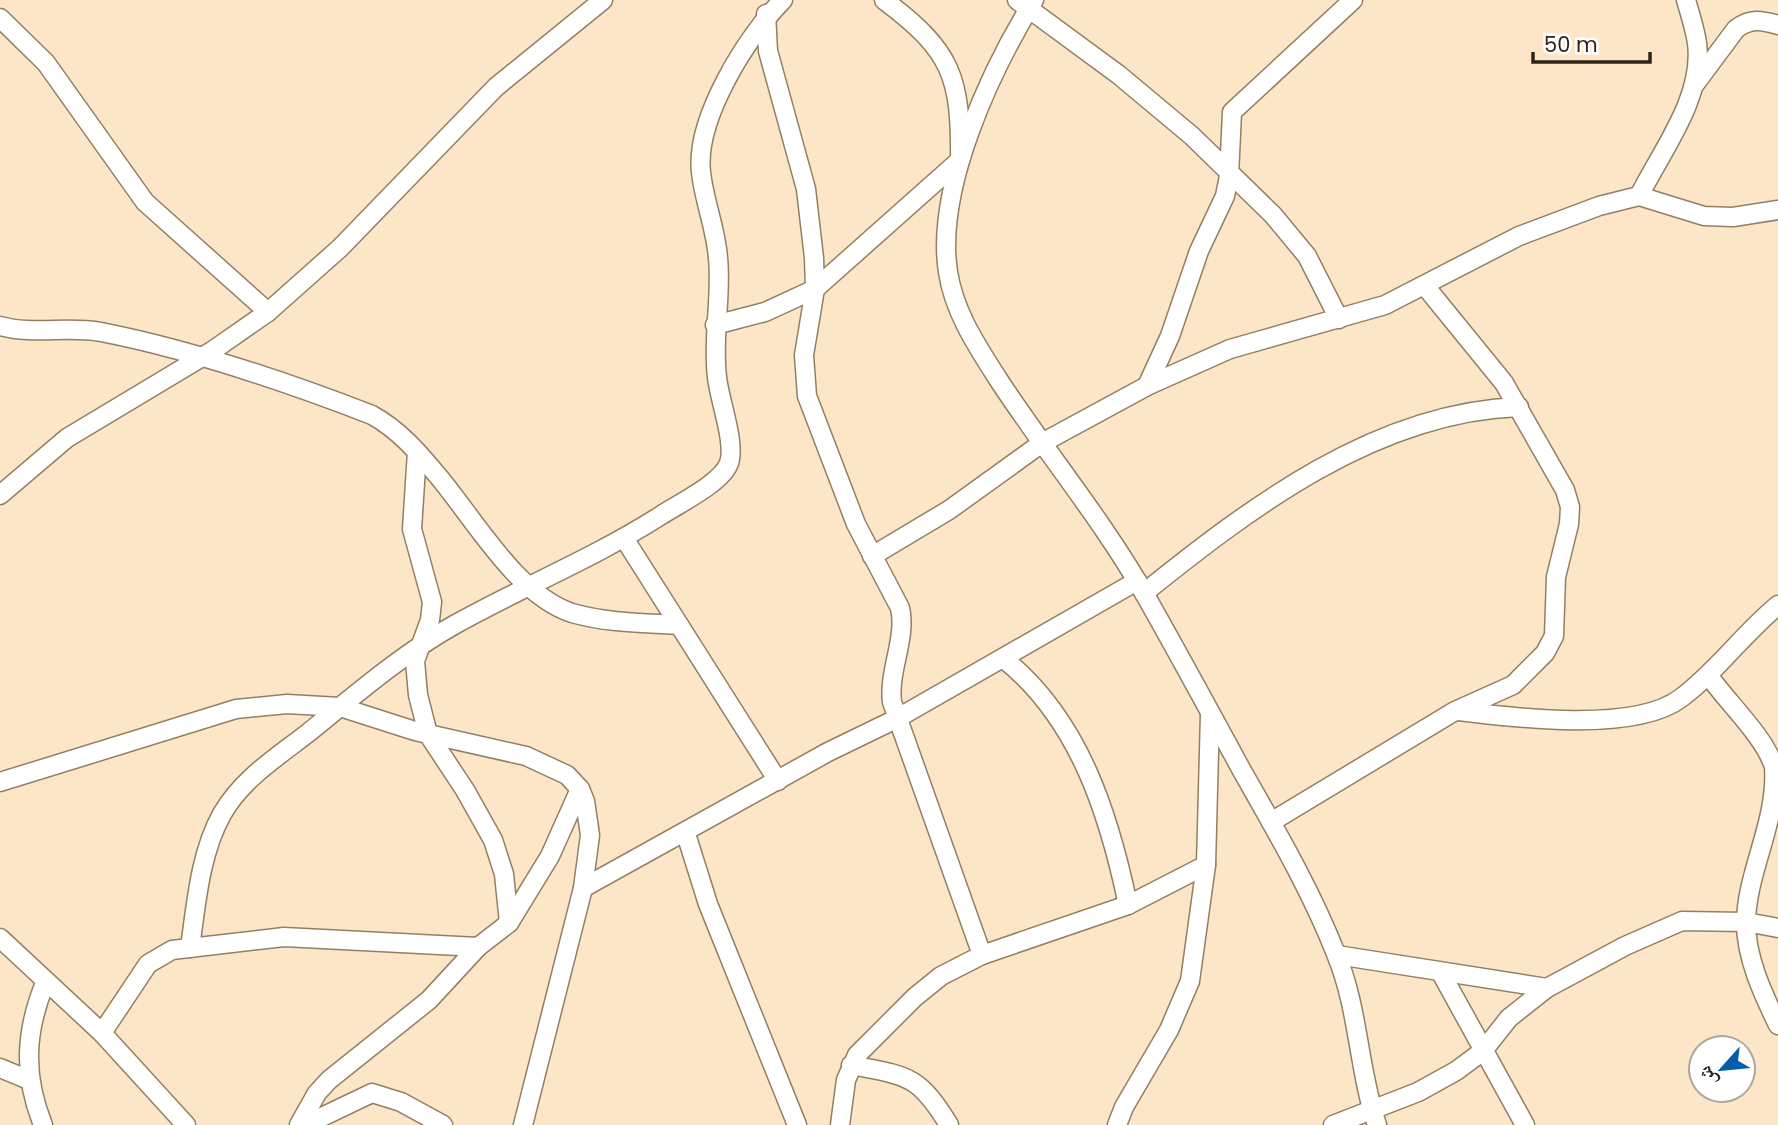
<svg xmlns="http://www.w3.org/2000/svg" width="1778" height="1125" font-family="Poppins,'Noto Naskh Arabic',sans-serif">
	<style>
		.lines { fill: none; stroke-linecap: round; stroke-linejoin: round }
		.street-casing { stroke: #937f62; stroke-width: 21 }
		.street { stroke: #fff; stroke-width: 18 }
	</style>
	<rect width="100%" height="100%" fill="#fce6c7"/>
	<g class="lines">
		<defs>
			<g id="street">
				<polyline points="1017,0 1119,75 1192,136 1273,215 1307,256 1339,319"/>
				<path d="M1034 0C991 70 935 188 948 272 954 312 977 346 998 379 1045 451 1101 518 1144 593 1177 651 1209 710 1241 769 1275 829 1311 890 1336 954 1359 1009 1358 1069 1377 1125"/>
				<path d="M766 14 768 51 806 189 814 258 815 289 804 355 807 396 856 524 900 608C907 638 888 671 892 702L982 955"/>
				<polyline points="0,18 46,63 145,202 268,312"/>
				<path d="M1695 84 1736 29C1750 18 1762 20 1778 25"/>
				<path d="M1639 196C1662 150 1704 97 1697 43 1695 29 1690 14 1686 0"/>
				<path d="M715 325 765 312 815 289 960 160C961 77 952 51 884 0"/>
				<path d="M0 326C32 335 68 326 101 332 193 350 284 381 372 415 399 430 418 452 438 476 475 520 517 595 572 613 607 623 644 623 679 625"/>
				<polyline points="1147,386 1170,336 1199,251 1225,196 1229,176 1232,112 1353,0"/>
				<polyline points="417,452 412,529 432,602 430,620 415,661 418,695 428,734 465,790 493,840 504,874 509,923"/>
				<polyline points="0,495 67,438 212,351 268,312 340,248 496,87 603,0"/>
				<polyline points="624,538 778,781"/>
				<polyline points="872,556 949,510 1042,443 1147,386 1230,349 1385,305 1519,236 1599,206 1639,196 1704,216 1733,217 1778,210"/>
				<path d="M1144 593C1251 507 1376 412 1519 407"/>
				<path d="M1004 659C1079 719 1109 814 1128 905"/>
				<path d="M1709 676C1727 702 1765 737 1774 767 1778 821 1746 873 1746 923 1746 958 1763 994 1778 1025"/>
				<path d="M1459 711C1515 718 1635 733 1681 698 1717 671 1743 634 1778 605"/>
				<polyline points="0,782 236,709 287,704 340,707 415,731 526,756 567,775 580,789 585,801 590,835 583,888 523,1125"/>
				<polyline points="1271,822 1455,711 1513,685 1545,653 1554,636 1556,577 1569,524 1570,507 1565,490 1504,383 1425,286"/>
				<polyline points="686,834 708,904 797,1125"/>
				<polyline points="583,888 828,752 896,719 1137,581"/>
				<polyline points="0,938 102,1033 186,1125"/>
				<path d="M190 948C196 905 200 853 222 814 242 779 277 757 308 733 355 695 401 655 454 625 522 587 594 558 660 516 678 504 722 483 729 463 736 443 719 399 717 377 712 337 722 297 718 258 716 229 704 201 701 172 695 119 747 36 783 0"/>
				<polyline points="1337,955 1547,988 1625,946 1682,921 1746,922 1778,928"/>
				<polyline points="1441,973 1525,1125"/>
				<polyline points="102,1033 148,964 172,950 284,937 478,947"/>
				<path d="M851 1065C907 1076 918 1074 949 1125"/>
				<polyline points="0,1068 29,1080"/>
				<path d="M43 1125C23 1075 25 1032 45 983"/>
				<polyline points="299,1125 317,1093 329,1080 429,1000 478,947 509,923 550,856 580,789"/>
				<polyline points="305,1125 372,1093 401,1102 443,1125"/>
				<polyline points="840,1125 846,1080 857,1055 915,997 941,976 982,955 1128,905 1206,865"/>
				<polyline points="1117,1125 1124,1107 1169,1030 1190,981 1206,865 1210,714"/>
				<polyline points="1333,1125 1418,1092 1456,1071 1483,1051 1509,1018 1547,988"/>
			</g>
		</defs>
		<!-- street casing -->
		<use href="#street" class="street-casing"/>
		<!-- street -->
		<use href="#street" class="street"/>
	</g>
	<!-- north arrow -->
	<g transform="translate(1722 1069) rotate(243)"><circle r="33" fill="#ffffff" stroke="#aba7a3" stroke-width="2"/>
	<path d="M0-5L12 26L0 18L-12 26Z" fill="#035daa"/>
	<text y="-10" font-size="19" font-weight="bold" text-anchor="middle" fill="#2c2419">ش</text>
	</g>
	<!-- scale -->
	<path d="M1533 52v10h117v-10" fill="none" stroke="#2c2419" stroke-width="3.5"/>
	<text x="1544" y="52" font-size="21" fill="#2c2419" stroke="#ffffff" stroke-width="5" paint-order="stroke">50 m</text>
</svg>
